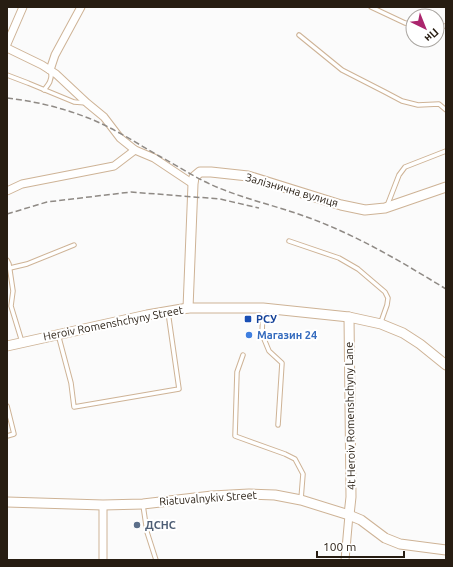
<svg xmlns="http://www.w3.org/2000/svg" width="453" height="567" font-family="Ubuntu,sans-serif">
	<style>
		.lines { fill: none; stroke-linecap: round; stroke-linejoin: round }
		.service-casing { stroke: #ceb396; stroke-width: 5.5 }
		.minor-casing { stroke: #ceb396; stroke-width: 9 }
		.tertiary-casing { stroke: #ceb396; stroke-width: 11 }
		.service { stroke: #fff; stroke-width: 3.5 }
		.minor { stroke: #fff; stroke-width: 7 }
		.tertiary { stroke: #fff; stroke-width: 9 }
		.rail { stroke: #8f8a85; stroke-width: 1.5; stroke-dasharray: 6 3; stroke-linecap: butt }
		.transit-dot { fill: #1a4fb4; stroke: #fff; stroke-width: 1.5 }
		.shop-dot { fill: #3f7fe0; stroke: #fff; stroke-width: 1.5 }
		.service-dot { fill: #5c6f8a; stroke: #fff; stroke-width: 1.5 }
		.labels { text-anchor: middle; stroke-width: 4; stroke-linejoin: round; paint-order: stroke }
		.street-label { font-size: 11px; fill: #271d12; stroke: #fff }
		.transit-label { font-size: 11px; font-weight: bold; fill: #164399; stroke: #fff; text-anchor: start }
		.shop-label { font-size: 11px; font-weight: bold; fill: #366cbe; stroke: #fff; text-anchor: start }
		.service-label { font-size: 11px; font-weight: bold; fill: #4e5e75; stroke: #fff; text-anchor: start }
	</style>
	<rect width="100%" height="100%" fill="#fbfbfb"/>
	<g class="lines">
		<defs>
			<g id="service">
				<polyline points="371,7 405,23 413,24"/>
				<polyline points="437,26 446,26"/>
				<polyline points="299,35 342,70 385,92 402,101 418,105 439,104 446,110"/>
				<polyline points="7,75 28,83 74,102 87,103"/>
				<path d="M44 90C49 84 52 80 51 72"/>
				<polyline points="387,206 399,175 405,167 446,151"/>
				<polyline points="289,241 339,258 358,269 385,292 388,298 387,305 381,322"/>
				<polyline points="7,260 9,264 13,291 11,306 22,342"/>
				<polyline points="10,268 27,264 74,245"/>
				<polyline points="263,310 262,334 269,351 282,363 278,425"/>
				<polyline points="58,334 71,383 74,407 179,389 168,312"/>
				<polyline points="243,355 237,372 235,436 285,454 295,459 303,474 301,499"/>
				<polyline points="7,406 14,434 7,436"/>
				<polyline points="143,505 147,532 156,560"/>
			</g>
			<g id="minor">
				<polyline points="7,44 23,7"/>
				<polyline points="7,48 42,65 56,74 87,103 104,117 120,138 135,150 154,158 193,184"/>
				<polyline points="50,70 55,55 81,7"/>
				<polyline points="7,191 22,184 114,166 135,150"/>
				<polyline points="103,505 103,560"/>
				<polyline points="345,560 349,515"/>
			</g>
			<g id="tertiary">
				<polyline points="188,308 193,184 194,177 200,172 211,172 248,176 341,205 365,210 385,208 446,187"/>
				<polyline points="349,317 351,497 349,515"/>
				<polyline points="7,346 147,315 188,308 263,308 349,317 381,324 403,333 420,344 446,365"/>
				<polyline points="7,502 103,505 143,504 212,496 249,494 275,495 301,500 349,515 361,520 385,538 400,544 446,550"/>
			</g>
		</defs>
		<!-- service casing -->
		<use href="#service" class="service-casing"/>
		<!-- minor casing -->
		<use href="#minor" class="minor-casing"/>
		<!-- tertiary casing -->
		<use href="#tertiary" class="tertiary-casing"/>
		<!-- service -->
		<use href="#service" class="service"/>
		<!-- minor -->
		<use href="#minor" class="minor"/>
		<!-- tertiary -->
		<use href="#tertiary" class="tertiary"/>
		<!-- rail -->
		<g class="rail">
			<path d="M7 98C33 101 59 107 83 116 111 126 136 143 161 157 178 166 194 177 212 185 241 198 273 205 304 216 355 234 400 261 446 289"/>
			<polyline points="7,214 47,202 131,192 220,199 259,208"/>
		</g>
	</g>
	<!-- markers -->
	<rect class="transit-dot" x="244" y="315" width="8" height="8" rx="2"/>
	<circle class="shop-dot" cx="249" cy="335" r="4"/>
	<circle class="service-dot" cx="137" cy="525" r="4"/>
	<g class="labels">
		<!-- street labels -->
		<g class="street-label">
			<text transform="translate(292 190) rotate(16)" y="4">Залізнична вулиця</text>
			<text transform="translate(113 323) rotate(-11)" y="4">Heroiv Romenshchyny Street</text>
			<text transform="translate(350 416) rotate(-91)" y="4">4t Heroiv Romenshchyny Lane</text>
			<text transform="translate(208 498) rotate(-4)" y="4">Riatuvalnykiv Street</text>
		</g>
		<!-- transit labels -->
		<g class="transit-label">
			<text x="256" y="323">РСУ</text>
		</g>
		<!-- shop labels -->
		<g class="shop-label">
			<text x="257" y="339">Магазин 24</text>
		</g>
		<!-- service labels -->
		<g class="service-label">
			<text x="145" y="529">ДСНС</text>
		</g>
	</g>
	<!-- border -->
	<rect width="453" height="567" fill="none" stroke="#271d12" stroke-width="16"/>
	<!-- north arrow -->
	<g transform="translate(425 28) rotate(137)"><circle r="19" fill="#ffffff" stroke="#a9a5a0"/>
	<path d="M0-3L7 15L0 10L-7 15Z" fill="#ab256d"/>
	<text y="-6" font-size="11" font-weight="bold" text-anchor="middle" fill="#271d12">Пн</text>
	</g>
	<!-- scale -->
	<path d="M317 551v6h87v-6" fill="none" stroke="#271d12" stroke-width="2"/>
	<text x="323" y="551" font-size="12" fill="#271d12" stroke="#ffffff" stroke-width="3" paint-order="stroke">100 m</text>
</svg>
